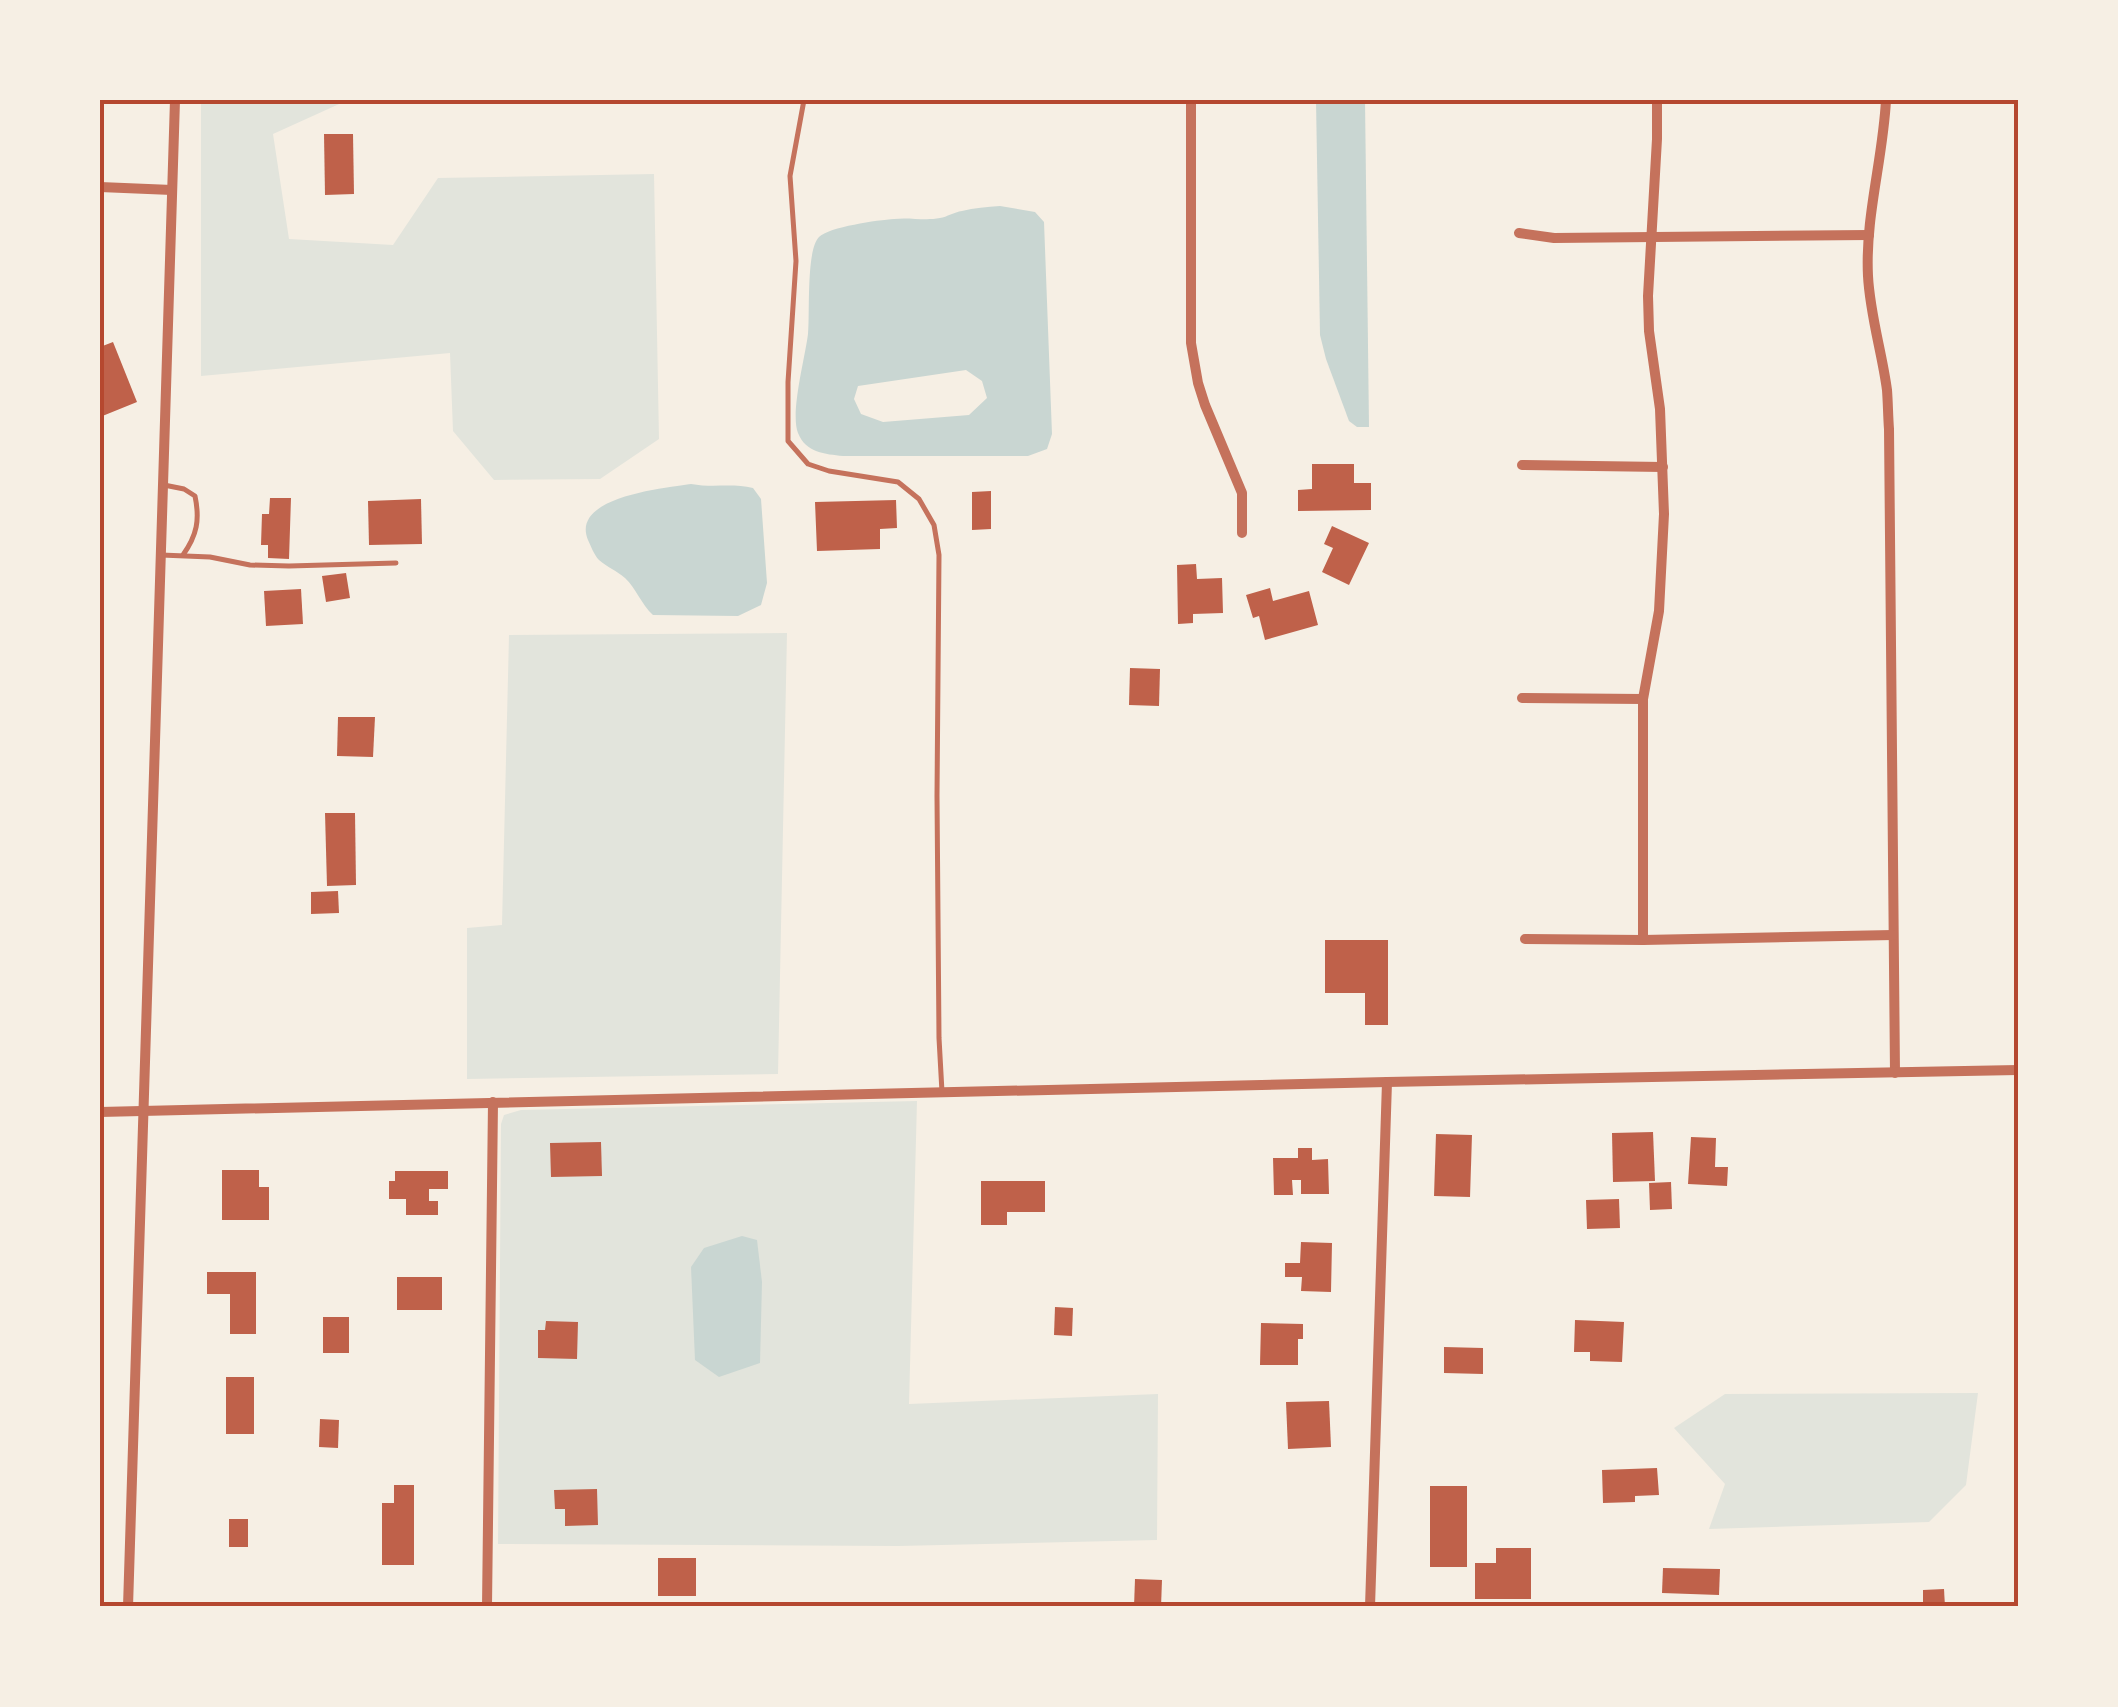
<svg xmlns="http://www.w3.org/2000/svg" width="2118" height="1707" font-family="'Fira Sans Condensed',sans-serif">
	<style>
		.green { fill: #e2e4dc }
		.water { fill: #c9d6d2; fill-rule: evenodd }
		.building { fill: #bf614a }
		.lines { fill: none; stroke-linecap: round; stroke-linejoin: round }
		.service { stroke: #c5725c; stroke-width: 5 }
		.minor { stroke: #c5725c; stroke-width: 10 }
		.neatline { fill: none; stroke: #b5482f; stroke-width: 4 }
	</style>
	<rect width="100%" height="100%" fill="#f6efe4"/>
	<!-- green -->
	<g class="green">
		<polygon points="201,100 348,100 273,134 289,239 393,245 438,178 654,174 659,439 600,479 494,480 453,431 450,353 201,376"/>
		<polygon points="787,633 778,1074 467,1079 467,928 502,925 509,635"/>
		<polygon points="917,1101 909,1404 1158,1394 1157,1540 898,1546 498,1544 501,1124 504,1115 521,1110"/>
		<polygon points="1978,1393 1966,1485 1929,1522 1709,1529 1725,1484 1674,1428 1725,1394"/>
	</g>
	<!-- water -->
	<g class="water">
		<polygon points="1316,100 1365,100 1369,427 1357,427 1349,421 1326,359 1320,335"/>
		<path d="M1000 206 1035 212 1044 222 1052 434 1047 449 1028 456H843C825 454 806 453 798 433 790 413 805 358 808 334 810 313 806 250 819 237 829 227 878 220 894 219 909 217 925 221 940 218 947 217 954 212 962 211 974 208 987 207 1000 206ZM966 370 982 381 987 398 969 415 883 422 861 414 854 399 858 386Z"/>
		<path d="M691 484C712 488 733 483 753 488L761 499 767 583 761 605 738 616 653 615C641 604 636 588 625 578 617 571 607 567 599 560 594 555 591 546 588 540 570 497 664 488 691 484Z"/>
		<polygon points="742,1236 757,1240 762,1282 760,1363 719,1377 695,1360 691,1267 704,1248"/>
	</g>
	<!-- building -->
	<g class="building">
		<polygon points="324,134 353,134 354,194 325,195"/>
		<polygon points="113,342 137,402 100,417 100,371 104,369 100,360 100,347"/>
		<polygon points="1312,464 1354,464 1354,483 1371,483 1371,510 1298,511 1298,490 1312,489"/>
		<polygon points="991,491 991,529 972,530 972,492"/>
		<polygon points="270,498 291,498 289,559 268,558 268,545 261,545 262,514 269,514"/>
		<polygon points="421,499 422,544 369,545 368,501"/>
		<polygon points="896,500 897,528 880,529 880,549 817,551 815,502"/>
		<polygon points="1332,526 1369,543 1349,585 1322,572 1333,548 1324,544"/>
		<polygon points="1196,564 1197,579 1222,578 1223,613 1193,614 1193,623 1178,624 1177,565"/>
		<polygon points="346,573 350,598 326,602 322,576"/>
		<polygon points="1270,588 1273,601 1309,591 1318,625 1265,640 1259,616 1253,618 1246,595"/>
		<polygon points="301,589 303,624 266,626 264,591"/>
		<polygon points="1130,668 1160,669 1159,706 1129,705"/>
		<polygon points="338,717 375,717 373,757 337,756"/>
		<polygon points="325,813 355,813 356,885 327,886"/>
		<polygon points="338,891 339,913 311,914 311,892"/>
		<polygon points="1325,940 1388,940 1388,1025 1365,1025 1365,993 1325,993"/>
		<polygon points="1653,1132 1655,1181 1613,1182 1612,1133"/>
		<polygon points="1436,1134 1472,1135 1470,1197 1434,1196"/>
		<polygon points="1691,1137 1716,1138 1715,1167 1728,1167 1727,1186 1688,1184"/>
		<polygon points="601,1142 602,1176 551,1177 550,1143"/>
		<polygon points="1298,1148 1312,1148 1312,1160 1328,1159 1329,1194 1301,1194 1301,1180 1292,1180 1293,1195 1274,1195 1273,1158 1298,1158"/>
		<polygon points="222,1170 259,1170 259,1187 269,1187 269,1220 222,1220"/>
		<polygon points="395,1171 448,1171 448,1189 429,1189 429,1201 438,1201 438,1215 406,1215 406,1199 389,1199 389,1181 395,1181"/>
		<polygon points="981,1181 1045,1181 1045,1212 1007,1212 1007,1225 981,1225"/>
		<polygon points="1671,1182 1672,1209 1650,1210 1649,1183"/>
		<polygon points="1619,1199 1620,1228 1587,1229 1586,1200"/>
		<polygon points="1301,1242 1332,1243 1331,1292 1301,1291 1302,1277 1285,1277 1285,1263 1300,1263"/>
		<polygon points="207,1272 256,1272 256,1334 230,1334 230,1294 207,1294"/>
		<rect x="397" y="1277" width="45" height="33"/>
		<polygon points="1055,1307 1073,1308 1072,1336 1054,1335"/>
		<rect x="323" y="1317" width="26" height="36"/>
		<polygon points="1575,1320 1624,1322 1622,1362 1590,1361 1590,1352 1574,1352"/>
		<polygon points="546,1321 578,1322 577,1359 538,1358 538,1330 545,1330"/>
		<polygon points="1261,1323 1303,1324 1303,1339 1298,1339 1298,1365 1260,1365"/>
		<polygon points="1444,1347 1483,1348 1483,1374 1444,1373"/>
		<rect x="226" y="1377" width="28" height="57"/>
		<polygon points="1329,1401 1331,1447 1288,1449 1286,1402"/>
		<polygon points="320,1419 339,1420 338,1448 319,1447"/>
		<polygon points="1657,1468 1659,1495 1635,1496 1635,1502 1603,1503 1602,1470"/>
		<polygon points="394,1485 414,1485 414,1565 382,1565 382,1503 394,1503"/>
		<rect x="1430" y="1486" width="37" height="81"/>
		<polygon points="597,1489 598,1525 565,1526 565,1509 555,1509 554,1490"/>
		<rect x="229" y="1519" width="19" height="28"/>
		<polygon points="1496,1548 1531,1548 1531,1599 1475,1599 1475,1563 1496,1563"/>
		<rect x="658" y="1558" width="38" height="38"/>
		<polygon points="1663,1568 1720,1569 1719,1595 1662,1593"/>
		<polygon points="1135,1579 1162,1580 1161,1607 1134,1607"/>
		<polygon points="1944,1589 1945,1607 1923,1607 1923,1590"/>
	</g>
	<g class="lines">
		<!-- service -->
		<g class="service">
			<polyline points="804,100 790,176 796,261 788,382 788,441 808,464 829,471 898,482 919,499 934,525 939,555 937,796 939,1038 942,1092"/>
			<path d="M164 485 184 489 195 496C200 520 197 535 183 555"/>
			<polyline points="161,555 210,557 250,565 289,566 396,563"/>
		</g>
		<!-- minor -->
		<g class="minor">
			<polyline points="1191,100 1191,343 1198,383 1205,405 1242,493 1242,533"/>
			<path d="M1886 100C1883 159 1865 217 1868 276 1870 315 1882 352 1887 390 1888 403 1888 416 1889 429L1895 1073"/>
			<polyline points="100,187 172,190"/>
			<polyline points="1519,233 1554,238 1869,235"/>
			<polyline points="1522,465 1663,467"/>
			<polyline points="1522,698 1643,699"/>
			<polyline points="1525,939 1643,940 1893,935"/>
			<polyline points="1643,940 1643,699 1659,611 1664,514 1660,409 1649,331 1648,296 1657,139 1657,100"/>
			<polyline points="100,1112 1387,1082 2018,1070"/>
			<polyline points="128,1607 175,100"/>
			<polyline points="487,1607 493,1102"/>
			<polyline points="1370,1607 1387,1082"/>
		</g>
	</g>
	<!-- border -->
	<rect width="2118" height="1707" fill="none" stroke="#f6efe4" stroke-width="205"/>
	<rect x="102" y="102" width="1914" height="1502" class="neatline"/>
</svg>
